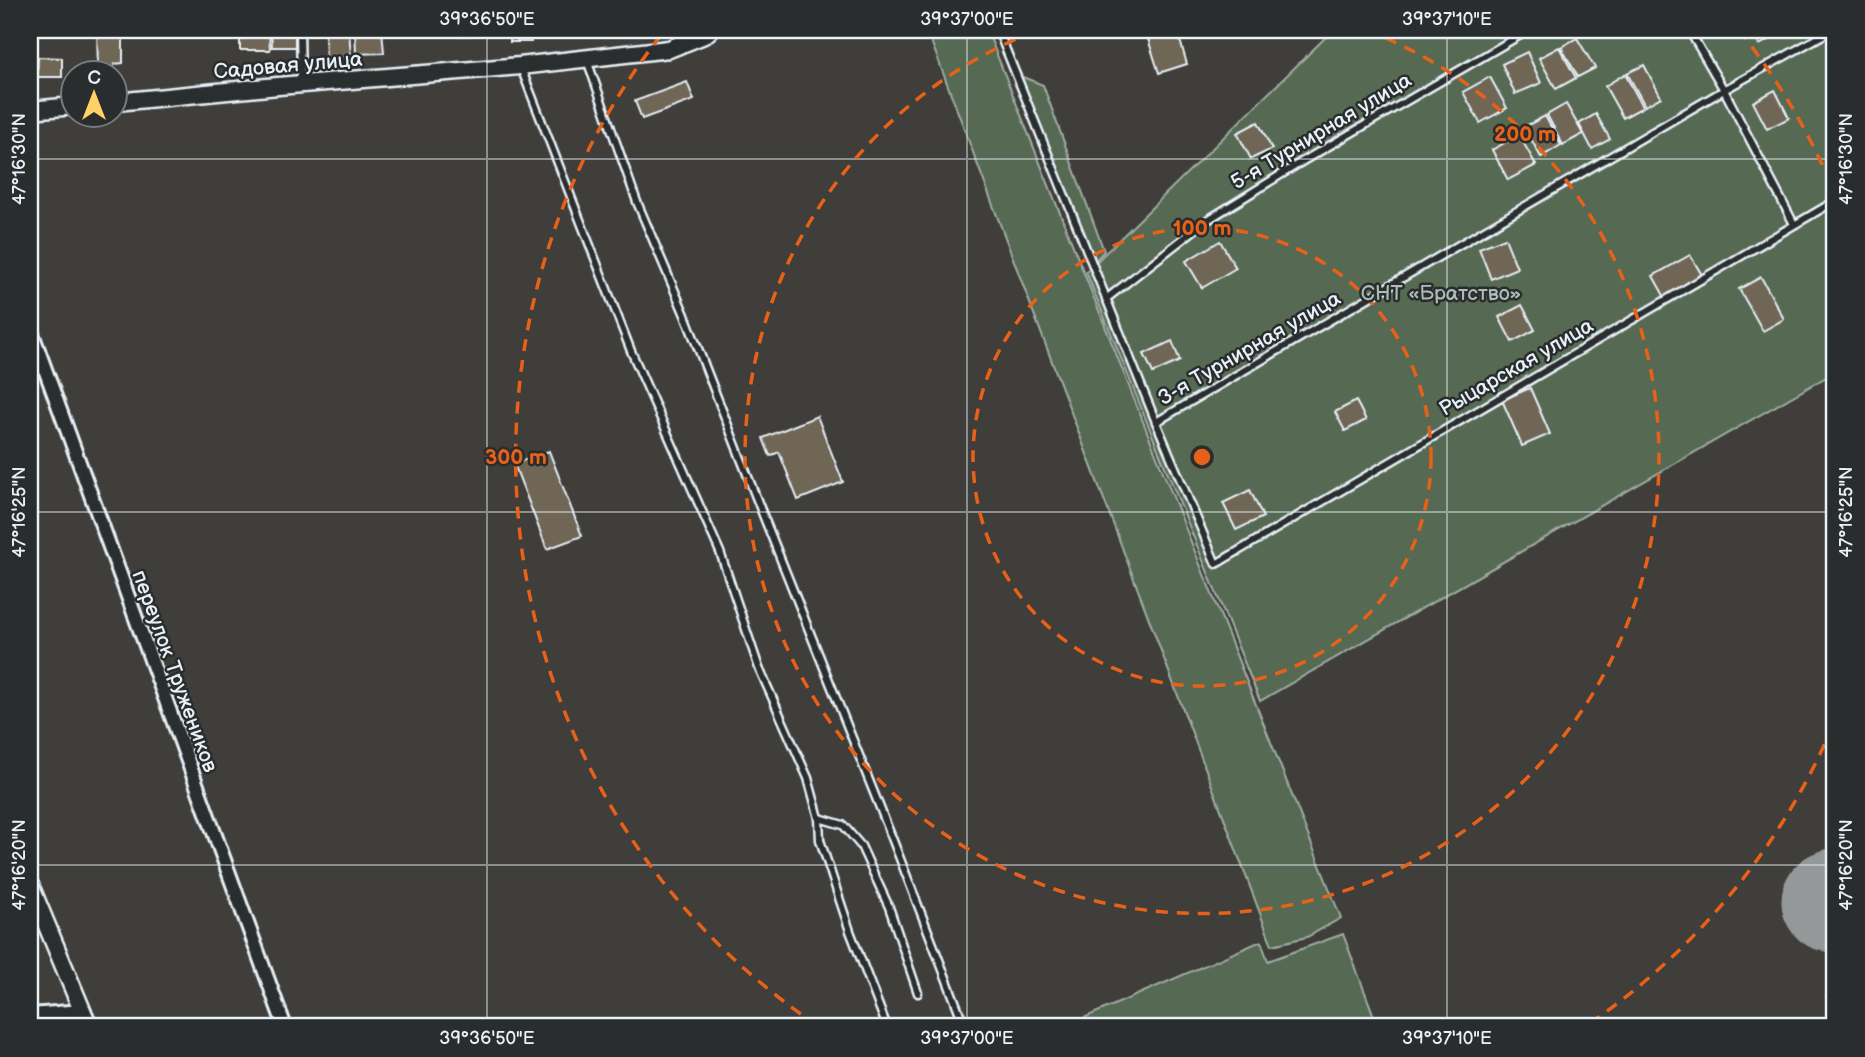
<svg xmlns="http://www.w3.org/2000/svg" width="1865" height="1057" font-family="'Balsamiq Sans',sans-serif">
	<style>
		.green { fill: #576953; stroke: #a0ada6; stroke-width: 2 }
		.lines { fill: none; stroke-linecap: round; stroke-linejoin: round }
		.runway { stroke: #949899; stroke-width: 103 }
		.building { fill: #6f6656; stroke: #e8f1f8; stroke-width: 2 }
		.service-casing { stroke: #e8f1f8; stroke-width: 11 }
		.minor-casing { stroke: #e8f1f8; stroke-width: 18 }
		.tertiary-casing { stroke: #e8f1f8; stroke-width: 21 }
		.service { stroke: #2a2d2e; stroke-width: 6 }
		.minor { stroke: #2a2d2e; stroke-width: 12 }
		.tertiary { stroke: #2a2d2e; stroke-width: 16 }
		.ticks { fill: none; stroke: #e8f1f8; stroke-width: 2; stroke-opacity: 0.45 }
		.ring { fill: none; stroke: #e86118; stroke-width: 3.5; stroke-dasharray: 12 9 }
		.labels { text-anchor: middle; stroke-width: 5; stroke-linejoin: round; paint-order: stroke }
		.street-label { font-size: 21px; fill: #e8f1f8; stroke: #2a2d2e }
		.park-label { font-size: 21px; fill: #aebbb6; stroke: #2a2d2e }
		.centre { fill: #e86118; stroke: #2a2d2e; stroke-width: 3.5 }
		.ring-label { font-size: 21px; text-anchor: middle; font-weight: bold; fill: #e86118; stroke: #2a2d2e; stroke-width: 5; stroke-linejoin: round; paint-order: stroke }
		.neatline { fill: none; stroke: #e8f1f8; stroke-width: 2.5 }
		.ticks-label { font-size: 18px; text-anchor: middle; fill: #e8f1f8 }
	</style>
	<rect width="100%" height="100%" fill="#3f3e3a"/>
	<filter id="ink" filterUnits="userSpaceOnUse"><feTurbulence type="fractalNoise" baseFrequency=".0143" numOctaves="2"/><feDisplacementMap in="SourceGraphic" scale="14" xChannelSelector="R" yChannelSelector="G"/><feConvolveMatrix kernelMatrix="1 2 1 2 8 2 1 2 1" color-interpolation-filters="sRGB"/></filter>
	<g filter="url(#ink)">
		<!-- green -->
		<g class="green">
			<polygon points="933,30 987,30 1341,918 1307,937 1272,945 928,33"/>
			<polygon points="1333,30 1835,30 1835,372 1260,701 1086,272"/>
			<polygon points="1020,76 1043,85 1104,251 1094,262"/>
			<polygon points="1343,934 1378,1027 1063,1027 1261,941 1268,961"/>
		</g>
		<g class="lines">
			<!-- runway -->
			<polyline class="runway" points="1833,901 1835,900"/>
		</g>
		<!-- building -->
		<g class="building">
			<polygon points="240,30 269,30 270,50 240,50"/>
			<polygon points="271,30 295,30 295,47 272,47"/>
			<polygon points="325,30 349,30 351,57 326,58"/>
			<polygon points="355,30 382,30 384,53 356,54"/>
			<polygon points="431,30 484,30 484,35 431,36"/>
			<rect x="510" y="30" width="21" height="12"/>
			<polygon points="1177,30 1187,64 1159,73 1148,39"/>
			<polygon points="1750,30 1789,30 1759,45"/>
			<polygon points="97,32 123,32 123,63 114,64 114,70 98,70"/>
			<polygon points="1577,38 1595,68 1578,77 1561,47"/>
			<polygon points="1559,47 1576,78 1556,89 1539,58"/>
			<polygon points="1527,52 1541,83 1515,94 1502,64"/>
			<polygon points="38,57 62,58 62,77 37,77"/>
			<polygon points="1644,65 1661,97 1645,106 1627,73"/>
			<polygon points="1625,74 1643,107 1623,118 1605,86"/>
			<polygon points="1490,77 1507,108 1480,123 1463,92"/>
			<polygon points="687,82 694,100 642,119 635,101"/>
			<polygon points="1775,90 1789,118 1767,129 1753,102"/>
			<polygon points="1566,104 1583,134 1563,145 1547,115"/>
			<polygon points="1596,114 1610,139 1592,149 1579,124"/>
			<polygon points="1545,116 1561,145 1541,157 1524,127"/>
			<polygon points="1258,122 1272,149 1251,159 1237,133"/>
			<polygon points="1519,135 1536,165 1508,180 1492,150"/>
			<polygon points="1505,238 1517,268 1491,279 1479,248"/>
			<polygon points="1220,241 1236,268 1202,288 1186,261"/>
			<polygon points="1690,255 1705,280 1667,301 1653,276"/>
			<polygon points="1761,277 1784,319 1763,331 1739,289"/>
			<polygon points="1522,305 1535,330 1512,342 1499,317"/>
			<polygon points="1172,341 1180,361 1153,373 1144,354"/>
			<polygon points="1530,388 1550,434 1522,446 1502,400"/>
			<polygon points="1356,401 1366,420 1345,431 1335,412"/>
			<polygon points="817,416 843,482 798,500 779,452 770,456 763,438"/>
			<polygon points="549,451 582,536 547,549 514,464"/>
			<polygon points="1250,490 1263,517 1236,530 1223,503"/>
		</g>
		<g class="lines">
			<defs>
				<g id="service">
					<polyline points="300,30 301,82"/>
					<polyline points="998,30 1156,422 1216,564 1835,201"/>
					<polyline points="1689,30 1724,90 1794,224"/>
					<polyline points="587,60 637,202 685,315 759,505 892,838 965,1027"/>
					<polyline points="521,68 631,351 720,552 759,668 808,778 819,818 820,840 850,931 887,1027"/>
					<polyline points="1106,299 1206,221 1303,161 1529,30"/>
					<polyline points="1156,422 1724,90 1832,30"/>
					<polyline points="819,818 843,825 861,846 889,907 918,993"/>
					<polyline points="1831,996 1835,1003"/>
				</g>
				<g id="minor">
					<polyline points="30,328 285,1027"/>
					<polyline points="30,1015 83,1011"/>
				</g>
				<g id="tertiary">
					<polyline points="116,102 278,86 520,66 669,49 704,35 710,30"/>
					<polyline points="30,110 74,106"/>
					<polyline points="30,885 89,1027"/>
				</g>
			</defs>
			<!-- service casing -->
			<use href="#service" class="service-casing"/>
			<!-- minor casing -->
			<use href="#minor" class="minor-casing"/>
			<!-- tertiary casing -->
			<use href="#tertiary" class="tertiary-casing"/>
			<!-- service -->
			<use href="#service" class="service"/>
			<!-- minor -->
			<use href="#minor" class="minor"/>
			<!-- tertiary -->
			<use href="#tertiary" class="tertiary"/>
		</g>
	</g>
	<!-- ticks -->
	<path class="ticks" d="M487 30V1027M967 30V1027M1447 30V1027M30 159H1835M30 512H1835M30 865H1835"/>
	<!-- distance rings -->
	<g class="ring">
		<circle cx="1202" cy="457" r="229"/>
		<path d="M1366 30A457 457 0 1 1 1038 30"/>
		<path d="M1833 725A686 686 0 0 1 1586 1026M818 1026A686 686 0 0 1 665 30M1739 30A686 686 0 0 1 1833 189"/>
	</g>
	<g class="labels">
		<!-- street labels -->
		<g class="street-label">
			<text transform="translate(288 65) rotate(-5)" y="7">Садовая улица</text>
			<text transform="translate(1321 131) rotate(-31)" y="7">5-я Турнирная улица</text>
			<text transform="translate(1249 348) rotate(-30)" y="7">3-я Турнирная улица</text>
			<text transform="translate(1516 367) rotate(-30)" y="7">Рыцарская улица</text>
			<text transform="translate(175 671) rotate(70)" y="7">переулок Тружеников</text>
		</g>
		<!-- park labels -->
		<g class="park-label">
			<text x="1441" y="300">СНТ «Братство»</text>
		</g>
	</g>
	<circle cx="1202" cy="457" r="10" class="centre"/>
	<g class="ring-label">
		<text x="1525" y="141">200 m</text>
		<text x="1202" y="235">100 m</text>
		<text x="516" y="464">300 m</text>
	</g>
	<!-- margin -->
	<rect width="1865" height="1057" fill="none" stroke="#2a2d2e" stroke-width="77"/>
	<!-- north arrow -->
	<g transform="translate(94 94)"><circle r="33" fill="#2a2d2e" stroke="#767b7f" stroke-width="2"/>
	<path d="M0-5L12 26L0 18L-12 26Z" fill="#ffd166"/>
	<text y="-10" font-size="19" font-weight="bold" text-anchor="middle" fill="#e8f1f8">С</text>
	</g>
	<rect x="38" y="38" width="1788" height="980" class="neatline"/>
	<g class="ticks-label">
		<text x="487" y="25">39°36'50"E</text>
		<text x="967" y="25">39°37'00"E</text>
		<text x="1447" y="25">39°37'10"E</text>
		<text transform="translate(19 159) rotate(-90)" y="6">47°16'30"N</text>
		<text transform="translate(1846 159) rotate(-90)" y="6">47°16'30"N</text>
		<text transform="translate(19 512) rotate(-90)" y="6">47°16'25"N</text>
		<text transform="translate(1846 512) rotate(-90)" y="6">47°16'25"N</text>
		<text transform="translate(19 865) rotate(-90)" y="6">47°16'20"N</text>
		<text transform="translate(1846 865) rotate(-90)" y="6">47°16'20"N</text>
		<text x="487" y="1044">39°36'50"E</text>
		<text x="967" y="1044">39°37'00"E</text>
		<text x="1447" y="1044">39°37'10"E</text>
	</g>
</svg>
